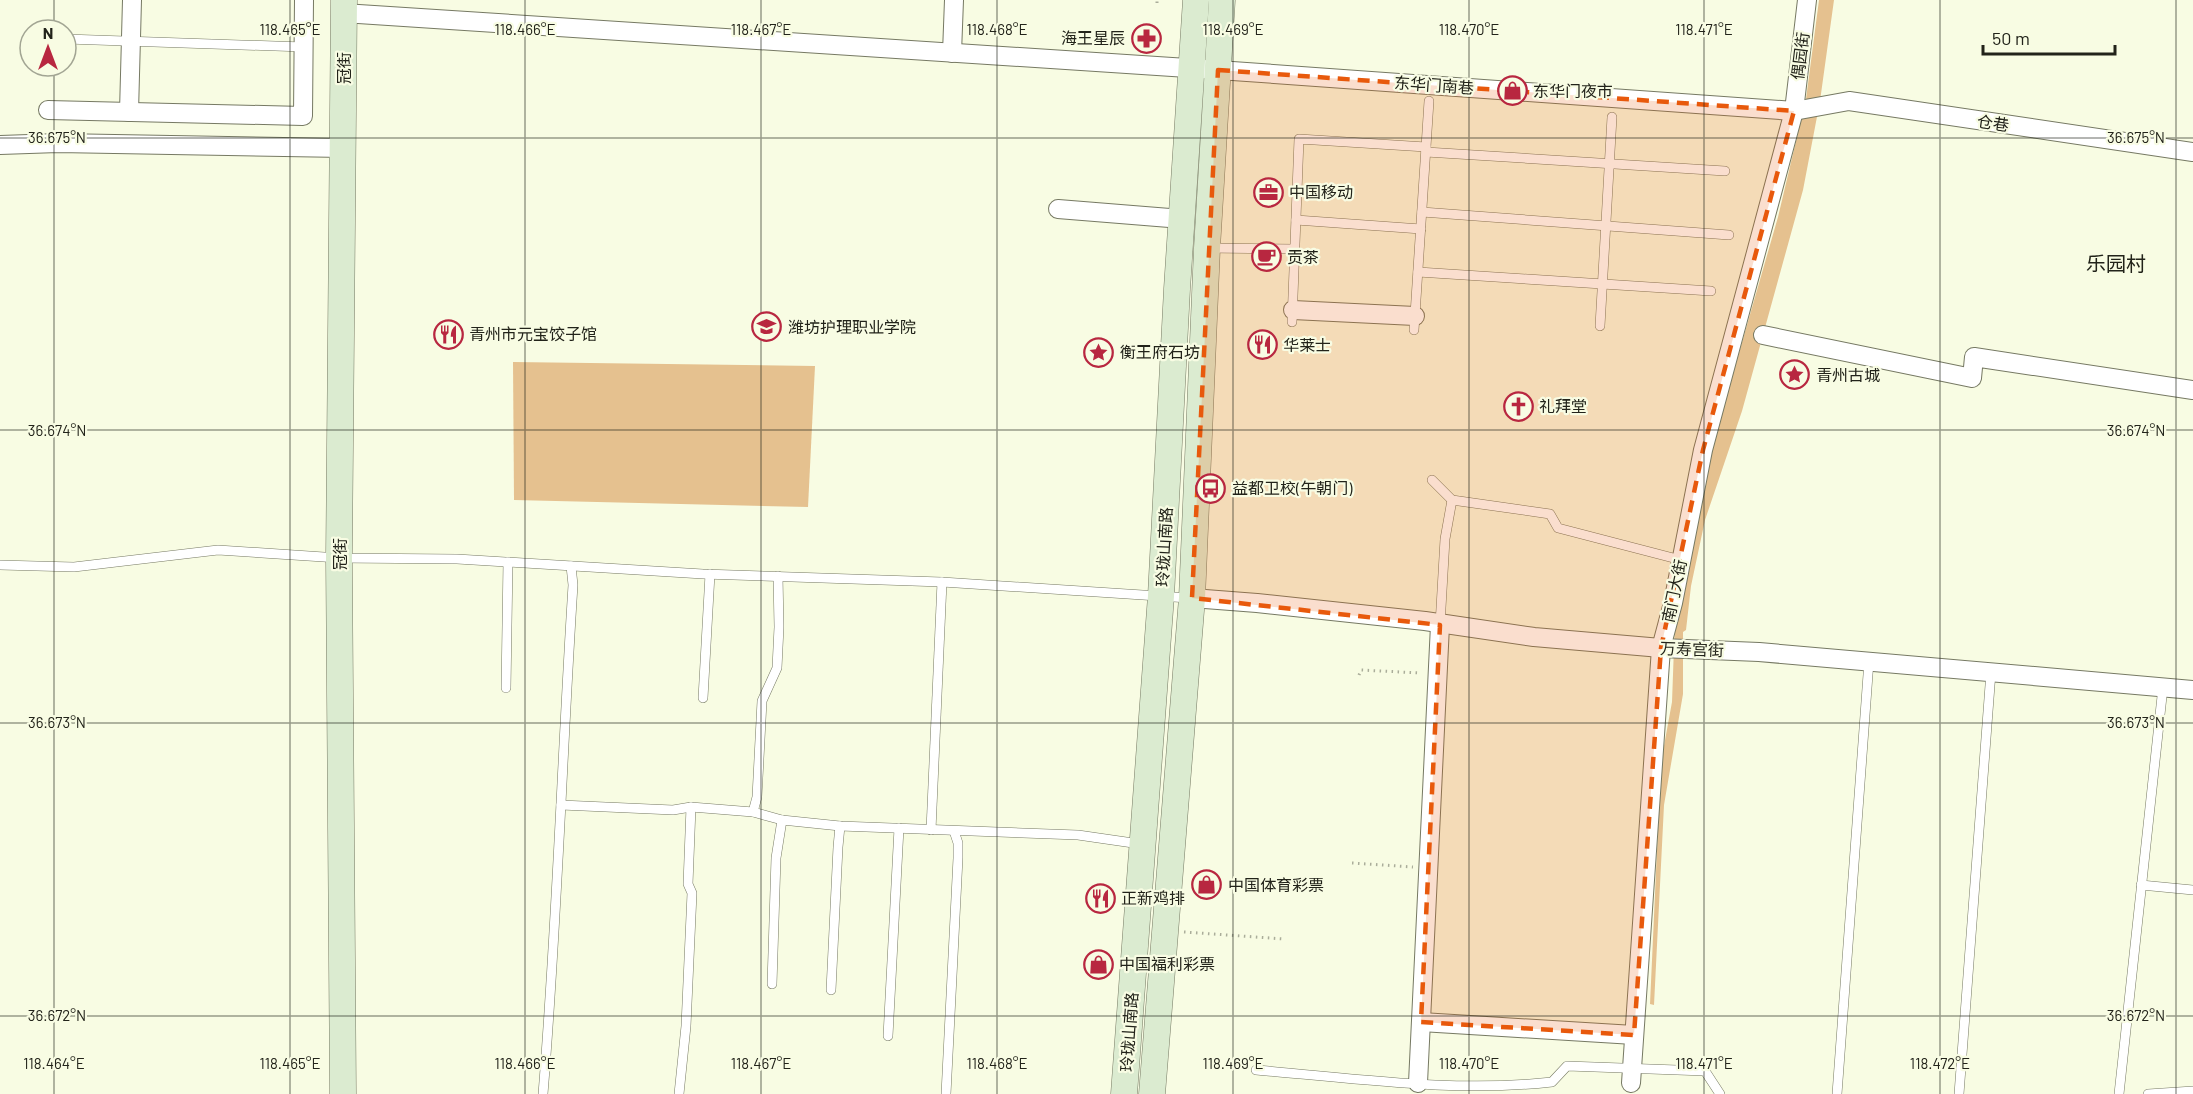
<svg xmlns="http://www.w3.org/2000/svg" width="2193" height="1094" font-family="Barlow,'Noto Sans SC',sans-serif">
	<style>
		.green { fill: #e5c18f }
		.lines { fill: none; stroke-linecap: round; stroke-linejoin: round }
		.lane-casing { stroke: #767963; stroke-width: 10 }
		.street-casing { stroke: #767963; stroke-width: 20 }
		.secondary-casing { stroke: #767963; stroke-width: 27 }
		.path { stroke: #aaad9a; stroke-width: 3; stroke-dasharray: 1.5 4.5; stroke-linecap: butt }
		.lane { stroke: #fff; stroke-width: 9 }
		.street { stroke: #fff; stroke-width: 18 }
		.secondary { stroke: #dbebd0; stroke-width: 26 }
		.marked { fill: #e8590c; fill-opacity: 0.2; stroke: #e8590c; stroke-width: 4.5; stroke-dasharray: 12 8; stroke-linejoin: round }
		.ticks { fill: none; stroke: #22231a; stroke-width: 1.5; stroke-opacity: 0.45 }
		.labels { text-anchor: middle; stroke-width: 4.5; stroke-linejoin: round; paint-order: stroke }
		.poi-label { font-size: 16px; fill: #22231a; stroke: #f8fce3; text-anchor: start }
		.street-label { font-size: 16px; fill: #22231a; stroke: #f8fce3 }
		.quarter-label { font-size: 20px; fill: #22231a; stroke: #f8fce3 }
		.ticks-label { font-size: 15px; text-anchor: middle; fill: #22231a; stroke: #f8fce3; stroke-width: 4.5; stroke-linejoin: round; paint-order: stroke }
	</style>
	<rect width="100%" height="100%" fill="#f8fce3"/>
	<!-- green -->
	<g class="green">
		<polygon points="1819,0 1834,0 1820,101 1803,190 1742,411 1705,520 1691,586 1686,630 1683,632 1683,694 1664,805 1654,1005 1650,1004 1661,762 1672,702 1675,619 1714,440 1778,217 1806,99"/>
		<polygon points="513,362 815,366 808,507 514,500"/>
	</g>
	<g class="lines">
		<defs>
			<g id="lane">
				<polyline points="66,39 304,47"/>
				<polyline points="1426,152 1725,171"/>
				<polyline points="1422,212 1729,235"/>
				<polyline points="1296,220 1421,229"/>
				<polyline points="1207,248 1295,249"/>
				<polyline points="1418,272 1711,291"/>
				<polyline points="1292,322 1299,139 1426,147"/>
				<polyline points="1600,326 1612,117"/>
				<polyline points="1414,330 1429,101"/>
				<polyline points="1432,480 1452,500 1550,514 1558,528 1681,560"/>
				<polyline points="0,565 74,567 218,550 339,558 457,559 703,574 942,582 1189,598"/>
				<polyline points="1440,625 1445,539 1452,500"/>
				<polyline points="506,688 508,562"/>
				<polyline points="703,698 710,574"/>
				<polyline points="561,805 673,810 691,807 753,812 782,820 840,826 1078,835 1140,844"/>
				<polyline points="753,812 757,797 762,701 777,668 779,627 778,576"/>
				<polyline points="931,830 942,582"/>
				<polyline points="2141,885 2193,890"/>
				<polyline points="772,984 776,858 782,820"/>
				<polyline points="831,990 838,847 840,826"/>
				<polyline points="888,1036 899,828"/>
				<path d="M1256 1070C1354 1078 1454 1093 1552 1082L1567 1066 1705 1071 1720 1094"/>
				<path d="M543 1094C557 925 562 755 573 585L571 566"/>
				<polyline points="679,1094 686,1026 692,893 688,884 691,807"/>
				<polyline points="946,1094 958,858 958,843 954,831"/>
				<polyline points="1837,1094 1869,661"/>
				<polyline points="1959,1094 1991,672"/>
				<polyline points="2119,1094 2163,687"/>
				<polyline points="2148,1094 2193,1091"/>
			</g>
			<g id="street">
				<polyline points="343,13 1218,70 1794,111 1849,101 2193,152"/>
				<polyline points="952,53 954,0"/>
				<polyline points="48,110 303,116 304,0"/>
				<polyline points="129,112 132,0"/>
				<polyline points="0,145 58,143 344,148"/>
				<polyline points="1058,209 1182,219"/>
				<polyline points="1293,310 1415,316"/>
				<polyline points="1763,335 1972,378 1974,357 2193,390"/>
				<polyline points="1192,598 1257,603 1425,621 1534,637 1661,648 1759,652 2193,690"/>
				<polyline points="1421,1022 1634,1035"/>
				<polyline points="1418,1083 1440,625"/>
				<polyline points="1631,1083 1661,648 1673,603 1703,450 1794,111 1807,0"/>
			</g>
			<g id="secondary">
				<polyline points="343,1094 339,558 344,0"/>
				<polyline points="1124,1094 1161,596 1177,289 1196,0"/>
				<polyline points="1152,1094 1192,598 1207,248 1222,0"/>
			</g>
		</defs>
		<!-- lane casing -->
		<use href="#lane" class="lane-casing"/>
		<!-- street casing -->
		<use href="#street" class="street-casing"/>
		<!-- secondary casing -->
		<use href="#secondary" class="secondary-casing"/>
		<!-- path -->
		<g class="path">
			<polyline points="1157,3 1157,0"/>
			<polyline points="1359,675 1361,670 1421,673"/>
			<polyline points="1352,863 1413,867"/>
			<polyline points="1184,932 1284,939"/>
		</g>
		<!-- lane -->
		<use href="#lane" class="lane"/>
		<!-- street -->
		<use href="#street" class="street"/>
		<!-- secondary -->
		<use href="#secondary" class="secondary"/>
	</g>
	<!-- marked area -->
	<path class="marked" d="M1218 70 1794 111 1703 450 1661 648 1634 1035 1421 1022 1440 625 1192 598Z"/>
	<!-- ticks -->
	<path class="ticks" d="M54 0V30M290 0V1094M525 0V1094M761 0V1094M997 0V1094M1233 0V1094M1469 0V1094M1704 0V1094M1940 0V1094M2176 0V1094M54 66V1094M0 138H2193M0 430H2193M0 723H2193M0 1016H2193"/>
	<!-- icons -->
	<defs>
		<symbol id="pharmacy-ring" viewBox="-11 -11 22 22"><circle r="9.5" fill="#f8fce3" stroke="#b82740" stroke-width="1.5"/><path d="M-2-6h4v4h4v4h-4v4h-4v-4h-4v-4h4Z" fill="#b82740"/></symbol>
		<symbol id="shop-ring" viewBox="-11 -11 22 22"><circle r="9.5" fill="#f8fce3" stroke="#b82740" stroke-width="1.5"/><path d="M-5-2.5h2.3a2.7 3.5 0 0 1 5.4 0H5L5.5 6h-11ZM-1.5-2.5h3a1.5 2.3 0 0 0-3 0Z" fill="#b82740"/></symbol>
		<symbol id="office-ring" viewBox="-11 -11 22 22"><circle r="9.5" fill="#f8fce3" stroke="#b82740" stroke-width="1.5"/><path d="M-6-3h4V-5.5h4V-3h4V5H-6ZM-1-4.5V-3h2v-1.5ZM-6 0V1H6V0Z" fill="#b82740"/></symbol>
		<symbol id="cafe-ring" viewBox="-11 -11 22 22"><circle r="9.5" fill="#f8fce3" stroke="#b82740" stroke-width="1.5"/><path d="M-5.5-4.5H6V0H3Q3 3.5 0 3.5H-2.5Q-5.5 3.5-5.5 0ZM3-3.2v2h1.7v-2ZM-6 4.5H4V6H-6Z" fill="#b82740"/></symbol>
		<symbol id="university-ring" viewBox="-11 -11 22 22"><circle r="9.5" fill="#f8fce3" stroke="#b82740" stroke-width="1.5"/><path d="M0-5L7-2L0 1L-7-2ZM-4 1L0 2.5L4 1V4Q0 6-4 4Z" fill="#b82740"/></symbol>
		<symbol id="restaurant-ring" viewBox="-11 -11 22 22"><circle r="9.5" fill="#f8fce3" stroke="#b82740" stroke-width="1.5"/><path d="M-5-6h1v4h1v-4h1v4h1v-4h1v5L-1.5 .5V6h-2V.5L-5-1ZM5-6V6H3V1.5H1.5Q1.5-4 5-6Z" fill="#b82740"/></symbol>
		<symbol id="sight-ring" viewBox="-11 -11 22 22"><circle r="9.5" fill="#f8fce3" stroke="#b82740" stroke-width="1.5"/><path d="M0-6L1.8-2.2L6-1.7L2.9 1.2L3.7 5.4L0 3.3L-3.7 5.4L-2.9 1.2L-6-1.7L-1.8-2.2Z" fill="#b82740"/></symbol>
		<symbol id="church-ring" viewBox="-11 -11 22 22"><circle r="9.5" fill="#f8fce3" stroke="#b82740" stroke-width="1.5"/><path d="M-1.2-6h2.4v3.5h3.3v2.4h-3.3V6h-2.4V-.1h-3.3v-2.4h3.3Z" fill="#b82740"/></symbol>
		<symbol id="bus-ring" viewBox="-11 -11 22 22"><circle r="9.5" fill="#f8fce3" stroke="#b82740" stroke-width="1.5"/><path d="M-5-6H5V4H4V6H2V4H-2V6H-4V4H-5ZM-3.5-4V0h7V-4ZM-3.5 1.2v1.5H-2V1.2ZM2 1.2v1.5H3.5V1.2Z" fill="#b82740"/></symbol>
	</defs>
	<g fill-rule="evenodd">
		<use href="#pharmacy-ring" x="1130" y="22" width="33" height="33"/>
		<use href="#shop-ring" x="1496" y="74" width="33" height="33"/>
		<use href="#office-ring" x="1252" y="176" width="33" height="33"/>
		<use href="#cafe-ring" x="1250" y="240" width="33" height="33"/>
		<use href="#university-ring" x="750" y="310" width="33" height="33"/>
		<use href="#restaurant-ring" x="432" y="318" width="33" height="33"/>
		<use href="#restaurant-ring" x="1246" y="328" width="33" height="33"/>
		<use href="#sight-ring" x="1082" y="336" width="33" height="33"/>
		<use href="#sight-ring" x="1778" y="358" width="33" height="33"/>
		<use href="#church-ring" x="1502" y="390" width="33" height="33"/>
		<use href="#bus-ring" x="1194" y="472" width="33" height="33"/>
		<use href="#shop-ring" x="1190" y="868" width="33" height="33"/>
		<use href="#restaurant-ring" x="1084" y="882" width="33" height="33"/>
		<use href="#shop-ring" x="1082" y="948" width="33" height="33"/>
	</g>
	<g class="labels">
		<!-- poi labels -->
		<g class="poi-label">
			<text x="1125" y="44" text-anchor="end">海王星辰</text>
			<text x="1533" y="97">东华门夜市</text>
			<text x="1289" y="198">中国移动</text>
			<text x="1287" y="263">贡茶</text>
			<text x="788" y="333">潍坊护理职业学院</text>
			<text x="469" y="340">青州市元宝饺子馆</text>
			<text x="1283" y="351">华莱士</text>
			<text x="1120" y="358">衡王府石坊</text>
			<text x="1816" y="381">青州古城</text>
			<text x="1539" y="412">礼拜堂</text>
			<text x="1232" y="494">益都卫校(午朝门)</text>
			<text x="1228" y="891">中国体育彩票</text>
			<text x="1121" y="904">正新鸡排</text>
			<text x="1119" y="970">中国福利彩票</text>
		</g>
		<!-- street labels -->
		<g class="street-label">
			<text transform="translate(1800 56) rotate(-83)" y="6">偶园街</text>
			<text transform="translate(344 68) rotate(-90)" y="6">冠街</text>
			<text transform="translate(1434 85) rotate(4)" y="6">东华门南巷</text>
			<text transform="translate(1993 123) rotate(8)" y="6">仓巷</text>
			<text transform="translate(1164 547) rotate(-87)" y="6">玲珑山南路</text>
			<text transform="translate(340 554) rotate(-90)" y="6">冠街</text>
			<text transform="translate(1674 591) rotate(-78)" y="6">南门大街</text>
			<text transform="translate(1692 649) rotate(2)" y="6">万寿宫街</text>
			<text transform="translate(1129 1032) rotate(-86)" y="6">玲珑山南路</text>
		</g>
		<!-- quarter labels -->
		<g class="quarter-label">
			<text x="2116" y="271">乐园村</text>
		</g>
	</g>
	<g class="ticks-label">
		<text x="290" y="35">118.465°E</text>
		<text x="525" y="35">118.466°E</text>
		<text x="761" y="35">118.467°E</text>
		<text x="997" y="35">118.468°E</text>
		<text x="1233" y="35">118.469°E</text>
		<text x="1469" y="35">118.470°E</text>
		<text x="1704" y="35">118.471°E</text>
		<text x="57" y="143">36.675°N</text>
		<text x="2136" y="143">36.675°N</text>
		<text x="57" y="436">36.674°N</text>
		<text x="2136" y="436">36.674°N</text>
		<text x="57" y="728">36.673°N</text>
		<text x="2136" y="728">36.673°N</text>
		<text x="57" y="1021">36.672°N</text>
		<text x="2136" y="1021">36.672°N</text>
		<text x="54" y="1069">118.464°E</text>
		<text x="290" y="1069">118.465°E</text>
		<text x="525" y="1069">118.466°E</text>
		<text x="761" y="1069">118.467°E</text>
		<text x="997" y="1069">118.468°E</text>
		<text x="1233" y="1069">118.469°E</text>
		<text x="1469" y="1069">118.470°E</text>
		<text x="1704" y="1069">118.471°E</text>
		<text x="1940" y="1069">118.472°E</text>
	</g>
	<!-- north arrow -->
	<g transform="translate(48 48)"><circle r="28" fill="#f8fce3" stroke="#a2a593" stroke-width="1.5"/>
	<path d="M0-4.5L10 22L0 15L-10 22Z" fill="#b82740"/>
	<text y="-9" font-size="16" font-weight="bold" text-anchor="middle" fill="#22231a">N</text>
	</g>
	<!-- scale -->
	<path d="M1983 45v9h132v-9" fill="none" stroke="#22231a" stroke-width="3"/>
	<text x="1992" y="45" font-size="18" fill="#22231a" stroke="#f8fce3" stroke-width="4.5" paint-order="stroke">50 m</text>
</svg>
